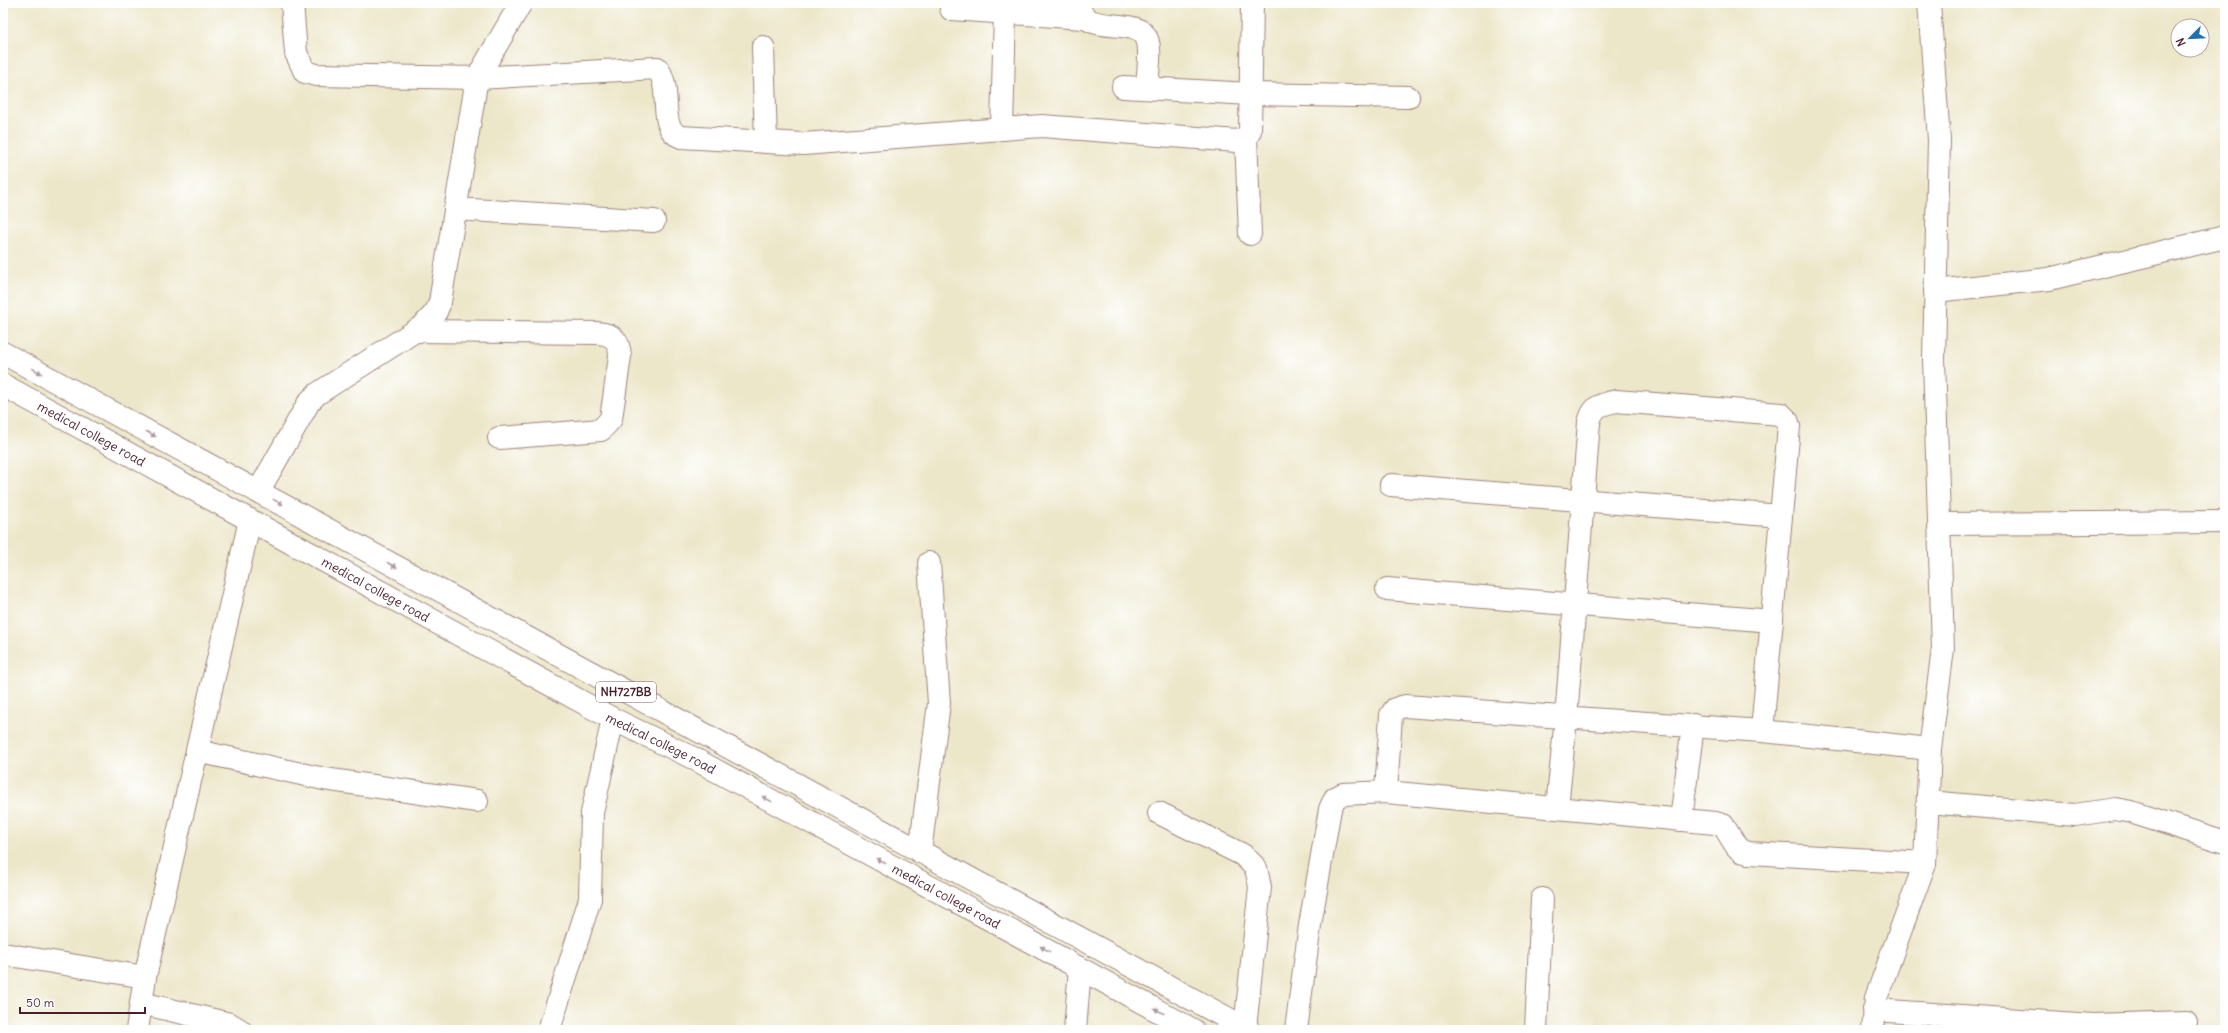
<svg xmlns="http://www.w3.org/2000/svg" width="2228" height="1033" font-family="Delius,sans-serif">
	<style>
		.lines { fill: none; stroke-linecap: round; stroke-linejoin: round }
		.minor-casing { stroke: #9c837a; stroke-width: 24 }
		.highway-casing { stroke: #9c837a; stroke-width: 24 }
		.minor { stroke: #fff; stroke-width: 22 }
		.highway { stroke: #fff; stroke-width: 22 }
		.oneway { fill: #ae9aa0 }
		.labels { text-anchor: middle; stroke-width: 3.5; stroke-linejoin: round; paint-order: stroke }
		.shield { fill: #fff; stroke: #80626b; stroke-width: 1 }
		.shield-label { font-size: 12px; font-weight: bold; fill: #4a1f2b }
		.street-label { font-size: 13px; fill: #4a1f2b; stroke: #fff }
	</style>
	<rect width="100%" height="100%" fill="#fff"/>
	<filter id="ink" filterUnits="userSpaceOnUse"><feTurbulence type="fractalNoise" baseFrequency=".025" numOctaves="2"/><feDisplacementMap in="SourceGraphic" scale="8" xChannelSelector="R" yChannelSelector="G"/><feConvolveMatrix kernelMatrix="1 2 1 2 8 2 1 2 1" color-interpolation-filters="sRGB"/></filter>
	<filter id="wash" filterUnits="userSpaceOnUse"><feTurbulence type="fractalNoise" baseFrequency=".012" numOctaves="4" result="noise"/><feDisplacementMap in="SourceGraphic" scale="16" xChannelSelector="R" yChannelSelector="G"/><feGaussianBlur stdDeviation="0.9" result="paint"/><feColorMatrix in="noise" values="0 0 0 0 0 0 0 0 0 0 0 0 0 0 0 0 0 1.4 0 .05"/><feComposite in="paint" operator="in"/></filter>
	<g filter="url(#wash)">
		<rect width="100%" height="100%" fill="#ede7ca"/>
	</g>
	<g filter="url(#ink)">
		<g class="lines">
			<defs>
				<g id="minor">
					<path d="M292 3 296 53 305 72 316 75 477 78 657 68C674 89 656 128 681 137L803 144 1042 126 1237 141 1246 138 1250 131 1252 3"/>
					<path d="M1078 3C1083 39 1137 14 1147 39 1152 51 1147 76 1147 88"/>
					<polyline points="951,9 1084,18"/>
					<polyline points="763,47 766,142"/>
					<polyline points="1123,87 1251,94 1408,97"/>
					<polyline points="1002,129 1005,12"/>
					<polyline points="1246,138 1250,234"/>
					<polyline points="455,209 654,221"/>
					<polyline points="1935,291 2049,279 2225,237"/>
					<path d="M415 331 597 333C613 334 619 340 620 356L611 419 601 430 499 438"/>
					<polyline points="1391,485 1781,516"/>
					<polyline points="258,492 309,402 317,394 423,326 436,312 440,302 477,78 521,3"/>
					<polyline points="1939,524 2225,522"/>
					<polyline points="1387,589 1772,621"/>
					<polyline points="197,751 324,779 477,801"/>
					<polyline points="1386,792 1391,715 1395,709 1405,706 1762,731 1930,749"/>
					<polyline points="1929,802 2075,815 2115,809 2131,812 2225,842"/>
					<path d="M1557 808 1566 718 1589 422C1594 405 1600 405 1616 401L1781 414 1787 420 1789 426 1762 731"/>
					<polyline points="1159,813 1243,855 1256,868 1260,887 1245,1028"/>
					<polyline points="1681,820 1693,725"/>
					<polyline points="920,852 939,703 929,563"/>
					<polyline points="3,954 145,977"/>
					<polyline points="141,1003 230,1024 240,1030"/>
					<polyline points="1874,1010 2092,1025 2186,1022"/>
					<polyline points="137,1030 145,977 250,520"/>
					<polyline points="549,1030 590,899 592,813 613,719"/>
					<polyline points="1075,1030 1080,968"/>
					<polyline points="1296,1030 1310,925 1330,809 1335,798 1343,794 1386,792 1715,823 1723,825 1736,846 1741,851 1749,853 1925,863"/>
					<polyline points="1536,1030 1542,899"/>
					<polyline points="1873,1030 1876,998 1925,863 1930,749 1943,649 1934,359 1939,140 1929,3"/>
				</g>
				<g id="highway">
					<polyline points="3,353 1249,1030"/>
					<path id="s1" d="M3 385 613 719 691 757 1193 1030"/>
				</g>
			</defs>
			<!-- minor casing -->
			<use href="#minor" class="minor-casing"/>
			<!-- highway casing -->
			<use href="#highway" class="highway-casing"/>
			<!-- minor -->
			<use href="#minor" class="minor"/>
			<!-- highway -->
			<use href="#highway" class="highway"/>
		</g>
		<!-- one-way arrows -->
		<defs><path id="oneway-solid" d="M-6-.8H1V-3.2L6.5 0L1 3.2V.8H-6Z"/></defs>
		<g class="oneway">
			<use href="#oneway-solid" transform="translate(37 371) rotate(29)"/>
			<use href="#oneway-solid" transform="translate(151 434) rotate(29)"/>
			<use href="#oneway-solid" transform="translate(278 502) rotate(29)"/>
			<use href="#oneway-solid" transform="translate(392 565) rotate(29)"/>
			<use href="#oneway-solid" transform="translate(767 799) rotate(-151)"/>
			<use href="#oneway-solid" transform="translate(881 861) rotate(-151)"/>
			<use href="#oneway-solid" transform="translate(1045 949) rotate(-151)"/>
			<use href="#oneway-solid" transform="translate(1159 1011) rotate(-152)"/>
		</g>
	</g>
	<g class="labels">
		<!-- shield labels -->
		<rect class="shield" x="596" y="682" width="60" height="20" rx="3"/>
		<g class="shield-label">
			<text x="626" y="696">NH727BB</text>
		</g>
		<!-- street labels -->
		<g class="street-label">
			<text dy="5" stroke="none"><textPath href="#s1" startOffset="101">medical college road</textPath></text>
			<text dy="5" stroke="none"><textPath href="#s1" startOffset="425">medical college road</textPath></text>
			<text dy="5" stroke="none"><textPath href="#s1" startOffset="749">medical college road</textPath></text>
			<text dy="5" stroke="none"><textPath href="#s1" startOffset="1073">medical college road</textPath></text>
		</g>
	</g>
	<!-- margin -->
	<rect width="2228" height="1033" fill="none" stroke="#fff" stroke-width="16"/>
	<!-- north arrow -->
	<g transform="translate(2190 38) rotate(246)"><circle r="19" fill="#ffffff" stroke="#b7a5aa"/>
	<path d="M0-3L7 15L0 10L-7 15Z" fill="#1f6fb2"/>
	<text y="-6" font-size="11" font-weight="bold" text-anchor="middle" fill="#4a1f2b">N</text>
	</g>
	<!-- scale -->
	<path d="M20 1007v6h125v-6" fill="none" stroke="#4a1f2b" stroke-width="2"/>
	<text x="26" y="1007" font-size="12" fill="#4a1f2b" stroke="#ffffff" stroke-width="3" paint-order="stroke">50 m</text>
</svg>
